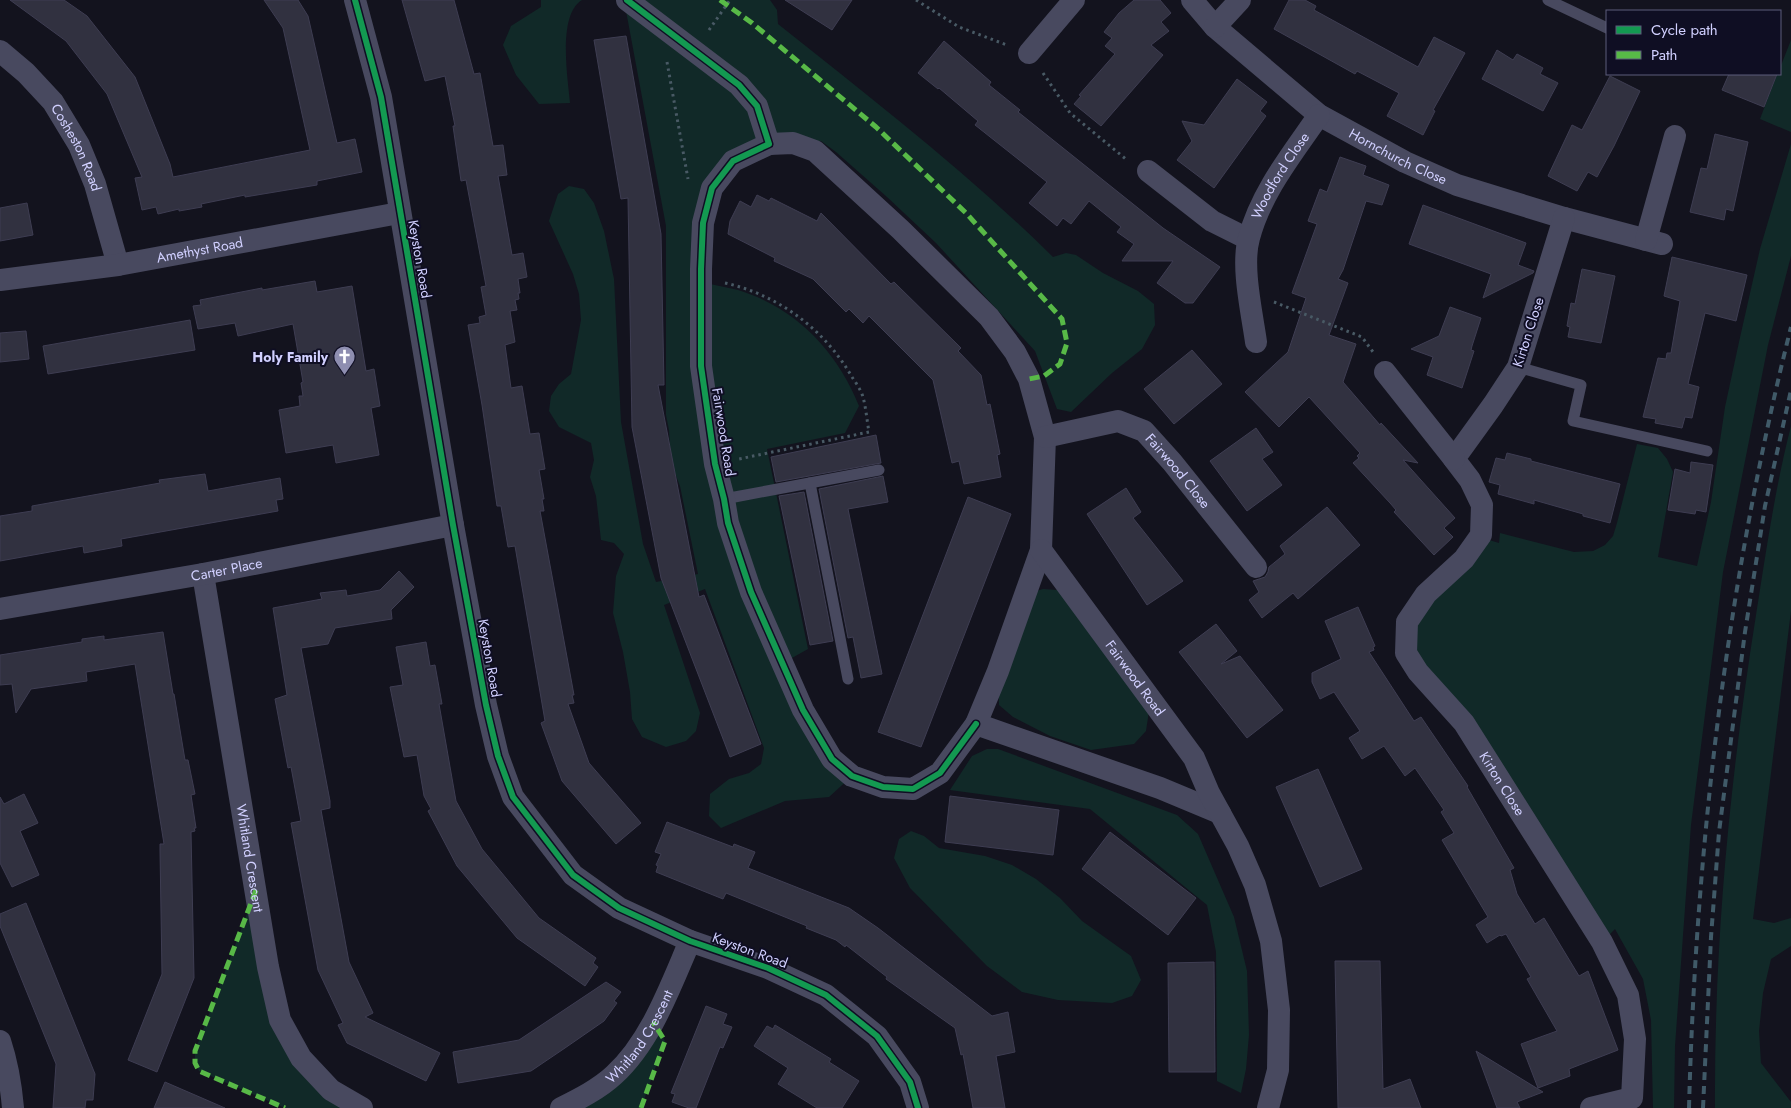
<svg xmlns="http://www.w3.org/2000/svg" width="1791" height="1108" font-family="Jost,sans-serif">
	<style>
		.green { fill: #112928 }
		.building { fill: #313140; stroke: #3e3d52 }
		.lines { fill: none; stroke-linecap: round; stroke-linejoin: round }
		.path { stroke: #495a65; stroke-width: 3; stroke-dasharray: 2.5 4; stroke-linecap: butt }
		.lane { stroke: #48495f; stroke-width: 11 }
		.street { stroke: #48495f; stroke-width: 22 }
		.rail { stroke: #405a68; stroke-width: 4; stroke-dasharray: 8 6; stroke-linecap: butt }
		.quiet { stroke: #58b947; stroke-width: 5; stroke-dasharray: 10 5; stroke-linecap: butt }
		.cycleway-casing { stroke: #0f0e23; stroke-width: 9 }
		.cycleway { stroke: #139951; stroke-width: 6 }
		.labels { text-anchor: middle; stroke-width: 4; stroke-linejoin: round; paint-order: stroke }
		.street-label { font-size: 14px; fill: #d1d0ff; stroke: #0f0e23 }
		.poi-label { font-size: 14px; font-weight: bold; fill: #d1d0ff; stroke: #0f0e23; text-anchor: end }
	</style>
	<rect width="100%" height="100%" fill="#13131e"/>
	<!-- green -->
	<g class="green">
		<path d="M541 0H582C557 15 568 79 570 103L539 104 516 75 503 45 511 26 541 7Z"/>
		<path d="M624 0H770L777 10 778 24C872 99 967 172 1053 257L1066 253 1076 255 1103 273 1138 291 1154 304 1155 325 1142 349 1112 373 1071 412 1057 409 1035 351 936 243 887 197 836 152 821 141 768 144 712 188 701 282C713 285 726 287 738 290 796 308 837 351 859 406L845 433 767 449 808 649 783 663 852 776 829 797 785 801 721 828 709 816 710 794 729 779 749 773 761 764 764 748 705 589 664 605 700 713 696 731 686 741 666 747 642 737 632 719 630 692 623 652 613 613 616 576 624 554 614 543 601 540 596 496 590 477 594 460 591 443 559 427 549 411 551 396 559 384 571 374 581 320 579 294 573 274 549 221 558 194 569 186 584 189 594 203 604 231 614 279 621 422 643 544 656 582 698 574 680 486 671 463 669 430 666 415V226Z"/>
		<polygon points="1791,40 1791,132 1760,119 1777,74 1780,74 1780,68"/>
		<polygon points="1791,144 1791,256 1768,345 1723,572 1691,825 1675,1046 1674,1108 1653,1108 1651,1020 1643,979 1615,929 1602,942 1418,672 1407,622 1479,537 1499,543 1500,533 1574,552 1593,551 1605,545 1613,536 1617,523 1637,444 1658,448 1667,459 1673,472 1658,557 1697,566 1711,502 1725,407 1739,342 1760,249"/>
		<path d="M1791 426V611L1753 919 1774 923 1791 918V946L1771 959 1763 993 1759 1031 1761 1063 1791 1102V1108H1715C1714 943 1730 778 1756 615 1766 552 1775 488 1791 426Z"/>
		<polygon points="1043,589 1071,591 1149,711 1146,731 1134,744 1091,750 1050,736 1013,717 999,705 998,671 1030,593"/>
		<polygon points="987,749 998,749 1177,815 1198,834 1234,917 1247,971 1249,1035 1246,1069 1241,1093 1217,1081 1216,952 1207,905 1090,809 950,790 972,756"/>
		<polygon points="911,831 924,836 939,848 985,856 1012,865 1036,879 1060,898 1082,921 1131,956 1141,980 1132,996 1112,1003 1058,1000 1022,992 987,966 910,888 894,858 899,839"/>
		<polygon points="256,890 280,1020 362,1108 285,1108 199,1071 195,1063 195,1051"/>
		<polygon points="653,1022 665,1041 641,1108 561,1108 577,1100"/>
	</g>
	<!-- building -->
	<g class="building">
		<polygon points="10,0 64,0 87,16 135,77 170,164 173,177 310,150 283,28 264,0 298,0 308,16 337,143 355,139 362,172 317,181 317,185 245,197 245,195 201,204 202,207 179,211 179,209 158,214 156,207 142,210 135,178 142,177 107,94 66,41"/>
		<polygon points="402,0 454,0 474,74 480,73 493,146 503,145 507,175 498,176 512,255 523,253 527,277 518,279 520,293 518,293 519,299 515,300 517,310 510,311 515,342 505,345 511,388 522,386 530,434 539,433 545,469 539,470 544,499 542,499 544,511 540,511 574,695 572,695 574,703 568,704 589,763 641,823 616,844 562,781 541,723 545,721 515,546 508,547 501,506 497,506 482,405 468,325 480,323 479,317 486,315 481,287 486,286 466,180 461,181 453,126 455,126 445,76 425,81"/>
		<polygon points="785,0 852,0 832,30"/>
		<polygon points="1134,0 1160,0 1171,13 1161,22 1169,31 1151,45 1163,55 1101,126 1074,104 1081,96 1079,95 1115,54 1105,46 1112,38 1104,32 1119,13"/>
		<polygon points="1289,0 1305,0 1316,6 1314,10 1418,67 1434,37 1465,53 1433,110 1435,111 1423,135 1387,116 1399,93 1357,71 1355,74 1274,29"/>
		<polygon points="626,36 661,234 664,385 658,385 699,597 704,595 761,744 730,757 661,578 632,427 628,198 621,199 594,40"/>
		<polygon points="944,41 991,82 989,85 1020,110 1018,112 1163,228 1220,267 1193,303 1185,303 1157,283 1173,261 1122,261 1134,244 1117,232 1121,227 1089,201 1071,224 1063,218 1057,226 1029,203 1047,182 975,125 978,121 939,88 938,89 918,73"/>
		<polygon points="1497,50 1513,60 1517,54 1543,68 1540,74 1558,83 1543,111 1482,79"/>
		<polygon points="1729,74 1777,74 1764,107 1722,90"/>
		<polygon points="1610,76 1640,91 1614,146 1597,177 1588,172 1577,191 1548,176 1572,125 1582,130"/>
		<polygon points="1237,79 1267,102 1260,111 1266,116 1214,188 1177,160 1192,141 1182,121 1204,125"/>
		<polygon points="1715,134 1748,142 1733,211 1726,209 1724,220 1690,212 1701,168 1707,169"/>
		<polygon points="1340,157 1366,166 1363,175 1389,185 1382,205 1366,201 1343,270 1338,279 1348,283 1329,335 1356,344 1343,382 1380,425 1381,423 1418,463 1403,460 1455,518 1444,528 1453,537 1434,555 1394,512 1396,510 1390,503 1353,463 1359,458 1357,456 1360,453 1309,397 1279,427 1245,392 1288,352 1306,298 1292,293 1317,224 1308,221 1320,189 1327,192"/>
		<polygon points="757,195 769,201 771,198 817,221 821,213 891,284 894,282 961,348 958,351 981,375 987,405 990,404 1000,454 997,455 1001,477 964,484 959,461 952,463 933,380 869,316 863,323 849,309 846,312 813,279 774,261 775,258 728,234 730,221 740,201 751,207"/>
		<polygon points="27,203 33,235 0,241 0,208"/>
		<polygon points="1423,205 1526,243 1518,265 1534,271 1533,273 1483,298 1491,274 1409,244"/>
		<polygon points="1672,257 1747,275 1736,321 1705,313 1688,384 1699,387 1692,418 1685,417 1682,428 1655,423 1656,419 1643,417 1658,358 1666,359 1667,353 1671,353 1680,301 1664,296"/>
		<polygon points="1582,269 1615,276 1601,343 1568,337 1570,327 1567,326 1571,303 1575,304"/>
		<polygon points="315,281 317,292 352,286 366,371 374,369 380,406 371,408 379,455 336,463 333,445 286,453 279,410 300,406 299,396 303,396 301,383 303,382 293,324 238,336 235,323 198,329 193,306 201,305 200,300 262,288 262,290"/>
		<polygon points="1450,307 1481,318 1472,346 1471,350 1474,351 1462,388 1427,375 1433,357 1411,349 1439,336"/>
		<polygon points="190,320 195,350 48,374 43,346"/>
		<polygon points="26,331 29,359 0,362 0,333"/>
		<polygon points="1192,350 1222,384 1174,424 1144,389"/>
		<polygon points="1256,428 1273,452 1262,459 1282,485 1247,511 1210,461"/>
		<polygon points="876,435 881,463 776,482 771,457"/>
		<polygon points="1507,453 1531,459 1531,461 1620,484 1610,523 1583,516 1583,514 1534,500 1534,504 1498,494 1500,485 1489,482 1496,458 1505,460"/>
		<polygon points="1691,462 1713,465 1706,512 1696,510 1695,514 1668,510 1675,469 1690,473"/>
		<polygon points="205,474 208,491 280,478 283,499 276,500 278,511 121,539 122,546 84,553 83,546 0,561 0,516 32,511 32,506 160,483 159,480"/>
		<polygon points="883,476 888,502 848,509 882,674 861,678 853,637 848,638 819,489"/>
		<polygon points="1126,488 1141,512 1133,518 1183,581 1147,605 1087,514"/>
		<polygon points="804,492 833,641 810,645 779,496"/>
		<polygon points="968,497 1011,514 921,747 878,732"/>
		<polygon points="1327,507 1360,545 1298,599 1293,593 1262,618 1249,600 1259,592 1253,581 1265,577 1268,572 1269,567 1285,554 1280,546"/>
		<polygon points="399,571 414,587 391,610 392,619 335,628 328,644 301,648 330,801 330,808 321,810 349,962 373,1013 365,1017 440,1053 426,1081 347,1043 338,1025 343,1023 318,970 291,823 301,821 291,767 288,768 275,699 287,695 273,608 322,599 320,593 346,590 347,596 380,590"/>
		<polygon points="1358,607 1375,646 1373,647 1374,650 1369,652 1414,721 1421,717 1468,786 1467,787 1514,868 1510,870 1517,894 1535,924 1544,918 1579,976 1588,971 1618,1050 1569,1069 1570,1076 1538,1088 1521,1044 1557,1031 1527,979 1531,977 1506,934 1501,936 1500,935 1487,943 1476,925 1488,917 1442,840 1454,833 1441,812 1444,810 1415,768 1405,776 1384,746 1362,759 1349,738 1360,731 1334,692 1320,699 1312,682 1312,673 1341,659 1325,621"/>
		<polygon points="1216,624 1237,651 1221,664 1240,656 1283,710 1247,738 1179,652"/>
		<polygon points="163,632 173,694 174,694 185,760 188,760 195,794 191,795 196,828 194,828 195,831 191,832 194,978 157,1072 128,1060 162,974 160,850 160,844 164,844 135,664 86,672 87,681 31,689 16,713 12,684 0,685 0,655 82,642 82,639 104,636 104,640"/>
		<polygon points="426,642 430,666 435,665 442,704 439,704 456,801 482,849 539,918 596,958 593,963 598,967 585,986 517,938 457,866 428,811 431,809 424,796 417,755 404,757 390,687 403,685 396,647"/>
		<polygon points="1318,769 1362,869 1320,887 1276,787"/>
		<polygon points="24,794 38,823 20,831 39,875 12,887 0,863 0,797 4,804"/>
		<polygon points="950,796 1059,810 1053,855 945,842"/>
		<polygon points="667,822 733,847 734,844 755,852 748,868 849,908 878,928 992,1016 1008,1012 1015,1052 996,1056 1005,1108 973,1108 963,1054 961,1055 955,1028 886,979 887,977 846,945 845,947 836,940 806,928 807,926 726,893 723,899 656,872 658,866 656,865 661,854 655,852"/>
		<polygon points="1110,832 1196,898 1168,935 1082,869"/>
		<polygon points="26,903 95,1074 93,1100 86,1100 85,1108 53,1108 56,1064 0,926 0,914"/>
		<polygon points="1335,961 1380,961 1383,1089 1410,1079 1421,1108 1338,1108"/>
		<polygon points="1214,962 1215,1072 1169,1072 1168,963"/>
		<polygon points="606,982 621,992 614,1001 617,1003 604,1021 565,1048 531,1071 458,1083 453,1052 519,1040"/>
		<polygon points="706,1006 727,1014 723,1024 732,1027 723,1048 720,1047 696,1108 689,1108 672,1102 675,1094 671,1093"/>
		<polygon points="775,1025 831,1059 829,1062 859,1081 842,1108 817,1108 778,1084 788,1068 754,1046 767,1026 773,1029"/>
		<polygon points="1476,1051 1543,1092 1517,1102 1520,1108 1497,1108"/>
		<polygon points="165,1082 225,1108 154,1108"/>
	</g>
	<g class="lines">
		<!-- path -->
		<g class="path">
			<polyline points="916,0 959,27 1007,45"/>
			<polyline points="709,30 730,0"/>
			<polyline points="667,62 688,179"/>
			<polyline points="1043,73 1070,113 1127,160"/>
			<path d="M725 283C779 295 825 330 852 377 856 383 861 390 863 397 866 408 867 421 869 432L739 459"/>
			<polyline points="1274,302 1362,337 1373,352"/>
		</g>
		<!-- lane -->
		<g class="lane">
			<polyline points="1548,0 1607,28"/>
			<polyline points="1518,367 1581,385 1573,421 1707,451"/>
			<polyline points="810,483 848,679"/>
			<polyline points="724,499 879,470"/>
		</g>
		<!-- street -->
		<g class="street">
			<polyline points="355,0 381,97 453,525 486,705 498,756 513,797 573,875 619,908 690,941 768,968 826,995 877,1036 910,1082 918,1108"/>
			<polyline points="627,0 739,85 757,106 769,144 733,161 712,188 703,223 701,269 701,366 715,464 724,499 728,523 751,592 803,710 832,759 852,776 883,787 913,789 940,773 976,724"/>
			<path id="s1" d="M1192 0 1215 27 1319 115 1405 162 1457 185 1564 218 1662 244"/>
			<polyline points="1215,27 1240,0"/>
			<path id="s2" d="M0 51 26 73 53 102 79 145 95 184 118 265"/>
			<polyline points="1029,53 1074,0"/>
			<polyline points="769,144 793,143 815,151 901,230 989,317 1015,352 1029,379 1045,437 1041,550 998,671 976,724 1160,788 1220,813"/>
			<polyline points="1148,171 1212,221 1248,239"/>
			<path id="s3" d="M1564 218 1518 367 1493 405 1454 459 1470 480 1482 505 1481 535 1464 559 1426 594 1407 622 1406 653 1418 672 1464 723 1602 942 1628 995 1635 1039 1632 1098 1591 1108"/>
			<polyline points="1646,240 1675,136"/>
			<path id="s4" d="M0 280 118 265 399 213"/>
			<path id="s5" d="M1256 342C1252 313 1241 266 1249 238 1261 192 1293 153 1319 115"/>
			<polyline points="1385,372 1454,459"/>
			<path id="s6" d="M1045 437 1118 421 1144 431 1172 462 1256 567"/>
			<path id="s7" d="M1041 550 1194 758 1209 793 1238 846 1255 885 1271 941 1279 1010 1278 1070 1268 1108"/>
			<path id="s8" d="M203 574 268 967 280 1020 301 1058 331 1090 362 1108"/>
			<path id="s9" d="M0 609 203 574 453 525"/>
			<path d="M0 1041C7 1062 11 1085 13 1108"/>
			<path id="s10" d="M561 1108C579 1099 599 1089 614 1075 651 1041 670 987 690 941"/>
		</g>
		<!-- rail -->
		<g class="rail">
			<path d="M1689 1108C1696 845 1727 582 1791 327"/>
			<polyline points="1703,1108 1711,937 1719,832 1745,632 1765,506 1791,390"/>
		</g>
		<!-- quiet -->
		<g class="quiet">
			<polyline points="720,0 752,23 876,127 966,213 1062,319 1067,343 1060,364 1044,376 1029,379"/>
			<polyline points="256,890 195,1051 195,1063 199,1071 285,1108"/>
			<polyline points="641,1108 665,1041 653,1022"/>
		</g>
		<defs>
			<g id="cycleway">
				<polyline points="355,0 381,97 453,525 486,705 498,756 513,797 573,875 619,908 690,941 768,968 826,995 877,1036 910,1082 918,1108"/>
				<polyline points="627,0 739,85 757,106 769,144 733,161 712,188 703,223 701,269 701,366 715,464 724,499 728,523 751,592 803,710 832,759 852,776 883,787 913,789 940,773 976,724"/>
			</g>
		</defs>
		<!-- cycleway casing -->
		<use href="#cycleway" class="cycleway-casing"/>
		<!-- cycleway -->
		<use href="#cycleway" class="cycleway"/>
	</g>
	<!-- icons -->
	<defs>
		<symbol id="church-pin" viewBox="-11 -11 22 30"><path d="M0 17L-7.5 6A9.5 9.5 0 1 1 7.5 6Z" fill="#8e8eb0" stroke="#0f0e23"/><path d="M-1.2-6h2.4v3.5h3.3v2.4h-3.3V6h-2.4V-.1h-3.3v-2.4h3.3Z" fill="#fff"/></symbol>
	</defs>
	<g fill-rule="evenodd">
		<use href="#church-pin" x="332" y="344" width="25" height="34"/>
	</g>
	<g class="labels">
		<!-- street labels -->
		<g class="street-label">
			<text dy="5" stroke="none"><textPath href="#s2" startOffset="125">Cosheston Road</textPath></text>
			<text dy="5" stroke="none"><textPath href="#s1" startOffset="261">Hornchurch Close</textPath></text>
			<text dy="5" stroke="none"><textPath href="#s5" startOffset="175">Woodford Close</textPath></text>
			<text dy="5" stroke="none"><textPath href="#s4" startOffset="202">Amethyst Road</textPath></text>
			<text transform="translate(420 259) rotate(80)" y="5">Keyston Road</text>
			<text transform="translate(1528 332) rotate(-72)" y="5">Kirton Close</text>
			<text transform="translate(724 432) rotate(81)" y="5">Fairwood Road</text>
			<text dy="5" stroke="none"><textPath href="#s6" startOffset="155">Fairwood Close</textPath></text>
			<text dy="5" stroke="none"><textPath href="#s9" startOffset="230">Carter Place</textPath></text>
			<text transform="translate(490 658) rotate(80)" y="5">Keyston Road</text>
			<text dy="5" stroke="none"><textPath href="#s7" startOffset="159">Fairwood Road</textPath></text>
			<text dy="5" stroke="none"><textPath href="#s3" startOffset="661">Kirton Close</textPath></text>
			<text dy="5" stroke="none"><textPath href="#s8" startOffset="288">Whitland Crescent</textPath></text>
			<text transform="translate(750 950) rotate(20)" y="5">Keyston Road</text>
			<text dy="5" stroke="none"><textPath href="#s10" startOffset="109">Whitland Crescent</textPath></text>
		</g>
		<!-- poi labels -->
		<g class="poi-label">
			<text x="328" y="362">Holy Family</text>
		</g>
	</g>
	<!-- legend -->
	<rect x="1606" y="10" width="175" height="65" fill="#0f0e23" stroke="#5d5c7b"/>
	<rect x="1616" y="26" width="25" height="8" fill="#139951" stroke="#5d5c7b"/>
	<text x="1651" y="35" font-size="15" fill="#d1d0ff">Cycle path</text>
	<rect x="1616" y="51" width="25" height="8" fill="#58b947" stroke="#5d5c7b"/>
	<text x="1651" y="60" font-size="15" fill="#d1d0ff">Path</text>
</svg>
